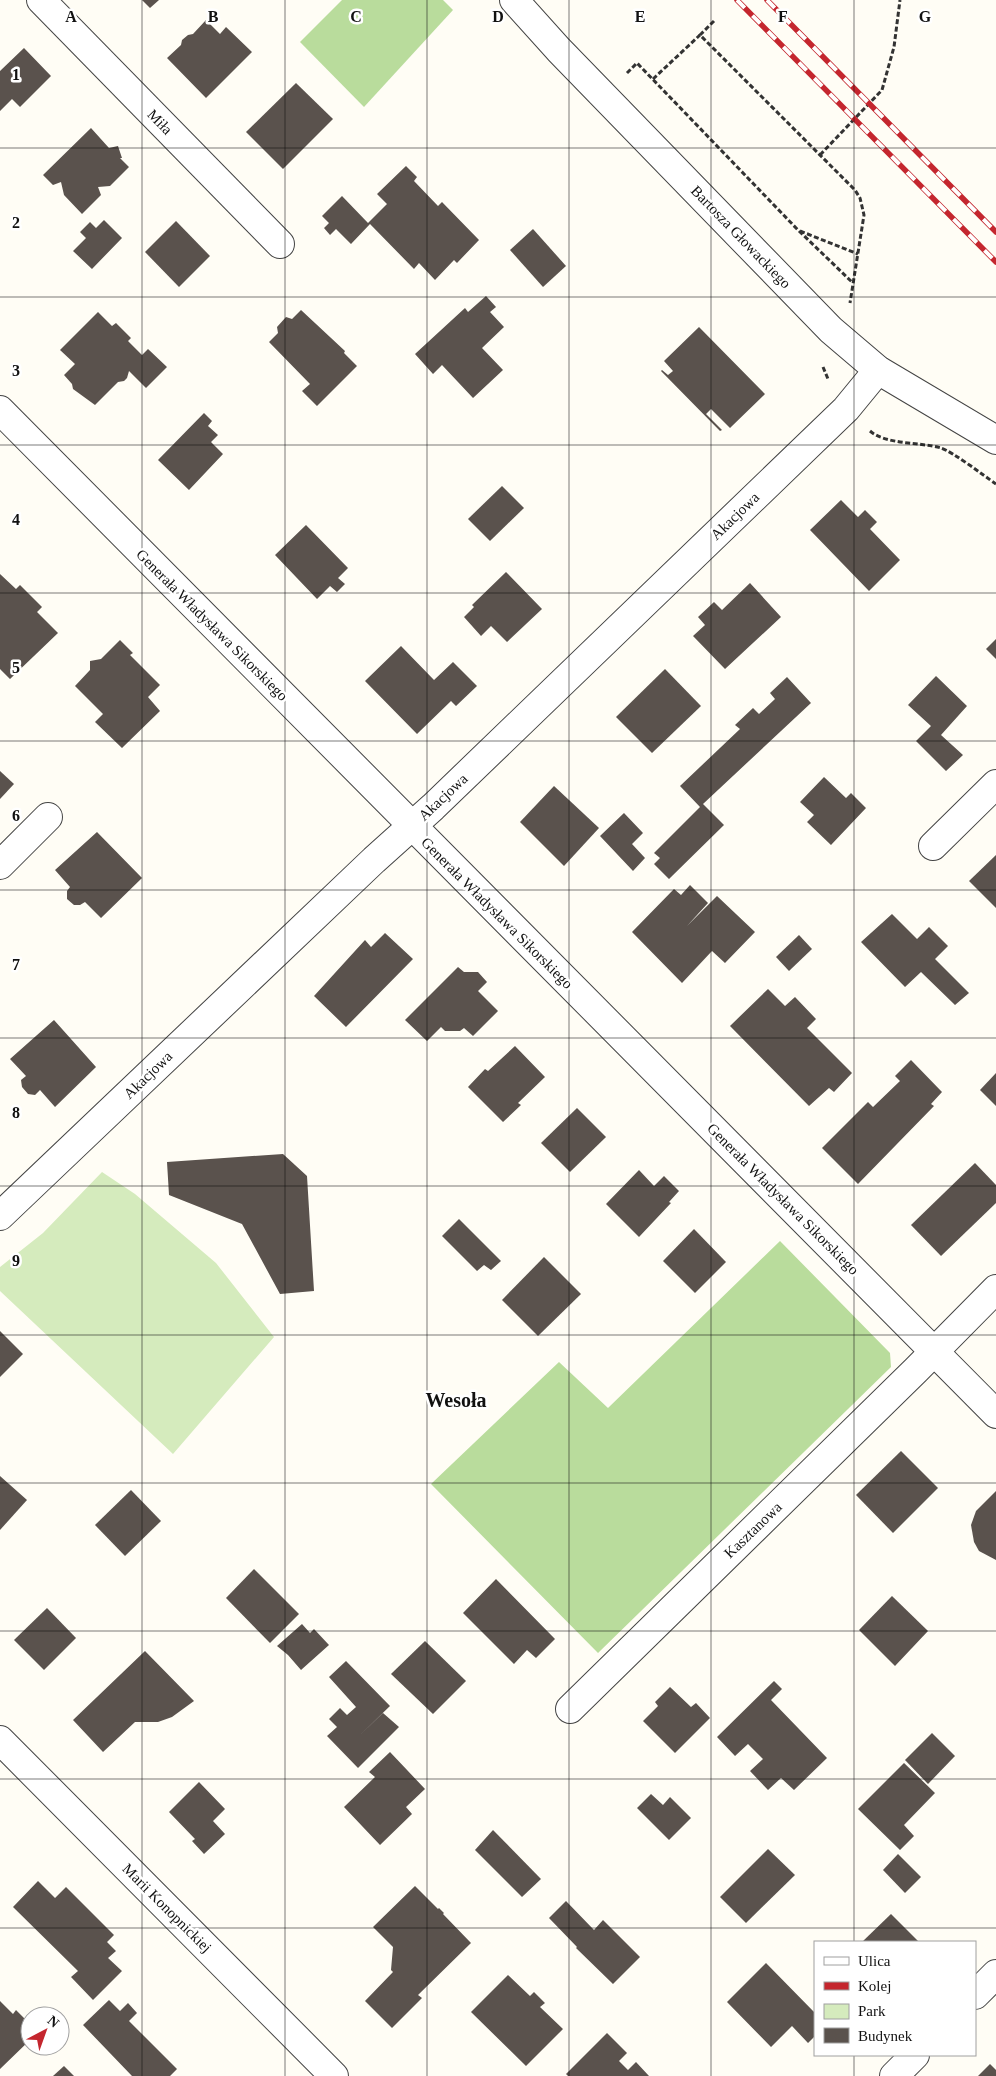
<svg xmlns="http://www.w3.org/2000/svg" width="996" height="2076" font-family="Georgia,serif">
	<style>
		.green { fill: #d5ebbd }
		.forest { fill: #b9dc9c }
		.building { fill: #5a524d }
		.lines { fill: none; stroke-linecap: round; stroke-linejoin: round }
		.minor-casing { stroke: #444; stroke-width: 30 }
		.path { stroke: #333; stroke-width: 3; stroke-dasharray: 5 2.5; stroke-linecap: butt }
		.minor { stroke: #fff; stroke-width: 28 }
		.rail-casing { stroke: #c4262e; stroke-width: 5.5 }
		.rail { stroke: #fff; stroke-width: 4; stroke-dasharray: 11; stroke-linecap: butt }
		.grid { fill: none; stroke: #111; stroke-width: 1; stroke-opacity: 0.55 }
		.labels { text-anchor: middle; stroke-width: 5; stroke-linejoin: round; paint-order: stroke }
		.street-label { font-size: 15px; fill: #111; stroke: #fff }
		.district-label { font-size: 20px; font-weight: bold; fill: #111; stroke: #fff }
		.grid-label { font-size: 16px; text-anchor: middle; font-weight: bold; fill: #111; stroke: #fff; stroke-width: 5; stroke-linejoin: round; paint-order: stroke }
	</style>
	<rect width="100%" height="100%" fill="#fffdf5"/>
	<!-- green -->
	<polygon class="green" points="102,1172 135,1194 216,1263 274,1337 173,1454 0,1291 0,1267 43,1233"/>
	<!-- forest -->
	<g class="forest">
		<polygon points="342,0 443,0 453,10 364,107 300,42"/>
		<polygon points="780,1241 890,1353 891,1367 598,1653 431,1484 559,1362 608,1408"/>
	</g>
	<!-- building -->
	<g class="building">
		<polygon points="142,0 159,0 150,8"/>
		<polygon points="206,20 220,34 226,27 252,52 206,98 167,58 181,45 182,40 188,35 193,34"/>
		<polygon points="24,48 51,76 20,107 12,99 0,111 0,71"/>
		<polygon points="296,83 333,119 283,169 246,132"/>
		<polygon points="91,128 109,148 118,146 122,158 120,158 129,167 110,186 98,187 101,195 82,214 64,195 61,182 53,185 43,175"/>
		<polygon points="406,166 417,177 414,181 438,206 442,202 479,240 457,263 454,260 435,280 419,263 414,269 370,224 351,244 336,229 330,235 324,228 329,223 322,216 342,196 368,223 387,204 377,194"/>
		<polygon points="104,220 122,238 92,269 73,251 86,238 80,232 90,222 96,228"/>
		<polygon points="176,221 210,256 179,287 145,252"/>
		<polygon points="533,229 566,266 543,287 510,250"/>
		<polygon points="486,296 496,307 490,312 504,327 482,348 503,370 473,398 442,365 433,374 415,354 465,308 468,312"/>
		<polygon points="301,310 345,351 344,353 357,366 317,406 302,391 310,384 269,342 278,333 277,327 286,317 292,319"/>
		<polygon points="98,312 112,326 116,323 131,338 128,341 142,355 148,349 167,367 146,388 129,371 127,378 124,381 118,382 95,405 73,389 72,384 64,375 75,364 60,350"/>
		<polygon points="699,327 765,394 730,428 711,409 706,414 722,430 720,431 661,371 662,370 668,375 673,371 664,361"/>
		<polygon points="204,413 212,421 208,426 218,435 211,442 223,454 189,490 158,460"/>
		<polygon points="502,486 524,508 490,541 468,519"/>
		<polygon points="841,500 858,517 865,510 877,522 870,529 900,560 869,591 810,530"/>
		<polygon points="306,525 348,568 338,578 345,584 337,592 330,586 317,599 275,555"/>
		<polygon points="506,572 542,609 507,642 491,626 481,636 464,617 474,607 472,605"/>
		<polygon points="0,574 16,589 20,585 42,607 37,612 58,633 10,679 0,669"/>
		<polygon points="750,583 781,617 725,669 693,636 705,625 698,617 714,602 722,610"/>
		<polygon points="996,639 996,659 986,649"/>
		<polygon points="120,640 133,653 130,655 160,685 148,697 160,711 122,748 95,722 103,714 75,686 90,670 90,661 101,659"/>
		<polygon points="401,646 434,680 453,662 477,686 456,706 451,701 417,734 365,681"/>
		<polygon points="665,669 701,706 652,753 616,717"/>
		<polygon points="936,676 967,706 941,735 963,755 946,771 916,741 931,726 908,705"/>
		<polygon points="787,677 811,703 703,804 724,825 669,879 654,864 660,858 654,853 700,807 680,786 740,729 735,725 753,708 759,714 775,699 770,693"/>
		<polygon points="0,771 14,784 0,799"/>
		<polygon points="824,777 846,798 851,793 866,808 831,845 807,822 814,815 800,802"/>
		<polygon points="554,786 599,828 564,866 520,822"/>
		<polygon points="624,813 643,833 632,844 645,858 633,871 600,836"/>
		<polygon points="97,832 142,878 101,918 85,902 80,905 74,905 67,899 67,891 70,887 55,870"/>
		<polygon points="996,855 996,908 969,881"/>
		<polygon points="690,885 708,903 687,926 717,896 755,932 725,963 712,951 682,983 632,932 674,889 681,895"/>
		<polygon points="892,914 917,939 929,927 948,946 935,959 969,993 955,1005 921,972 905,987 861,942"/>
		<polygon points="385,933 413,959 346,1027 314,996 365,940 371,947"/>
		<polygon points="799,935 812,949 789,971 776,957"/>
		<polygon points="458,967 464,972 478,972 487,982 478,991 498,1011 473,1036 464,1028 460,1031 445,1031 441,1027 427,1041 405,1020"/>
		<polygon points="768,989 785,1006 795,997 816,1019 807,1028 852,1073 834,1092 829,1088 809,1106 730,1026"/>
		<polygon points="54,1020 96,1067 55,1107 40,1090 35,1095 28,1094 22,1087 21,1080 26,1076 10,1059"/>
		<polygon points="515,1046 545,1077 518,1103 521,1105 503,1122 468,1087 485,1069 488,1071"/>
		<polygon points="911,1060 942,1092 931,1104 934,1106 858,1184 822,1148 868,1102 873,1107 900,1081 895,1076"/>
		<polygon points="996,1073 996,1106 980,1090"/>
		<polygon points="577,1108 606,1137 570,1172 541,1143"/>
		<polygon points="283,1154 307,1176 314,1291 280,1294 242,1224 169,1195 167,1162"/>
		<polygon points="975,1163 996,1185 996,1203 941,1256 911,1225"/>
		<polygon points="639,1170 654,1186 664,1176 679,1191 669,1202 671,1203 639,1237 606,1204"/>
		<polygon points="459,1219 501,1261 491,1270 484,1265 477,1271 442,1236"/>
		<polygon points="694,1229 726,1262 695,1293 663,1261"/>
		<polygon points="544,1257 581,1294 538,1336 502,1300"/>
		<polygon points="0,1331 23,1354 0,1377"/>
		<polygon points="901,1451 938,1488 893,1533 856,1495"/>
		<polygon points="0,1476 27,1500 0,1530"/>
		<polygon points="131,1490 161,1521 125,1556 95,1525"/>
		<polygon points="996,1491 996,1560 979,1551 974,1542 971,1525 976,1511"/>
		<polygon points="254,1569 299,1614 270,1643 226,1598"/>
		<polygon points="496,1579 555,1639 536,1658 527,1650 514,1664 463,1613"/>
		<polygon points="892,1596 928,1631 895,1666 859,1630"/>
		<polygon points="47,1608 76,1638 44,1670 14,1640"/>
		<polygon points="302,1624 310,1633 314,1629 329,1645 301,1670 288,1655 277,1646"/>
		<polygon points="425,1641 466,1681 433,1714 391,1674"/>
		<polygon points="145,1651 194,1701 172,1717 158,1722 135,1722 103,1752 73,1720"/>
		<polygon points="346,1661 390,1706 358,1737 383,1713 399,1727 358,1768 327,1736 337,1727 329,1719 340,1708 347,1715 356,1707 329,1677"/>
		<polygon points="774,1681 782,1689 771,1700 827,1758 794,1790 781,1778 768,1790 750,1771 763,1759 748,1744 735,1756 717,1737"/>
		<polygon points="670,1687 691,1707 696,1703 710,1718 675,1753 643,1721 658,1706 655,1702"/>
		<polygon points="932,1733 955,1756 928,1784 905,1760"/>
		<polygon points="390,1752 425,1789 406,1807 412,1814 380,1845 344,1807 375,1777 369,1772"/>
		<polygon points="904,1763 935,1793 904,1825 914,1836 900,1850 858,1809"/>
		<polygon points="199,1782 225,1809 213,1821 225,1834 204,1854 192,1841 195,1839 169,1812"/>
		<polygon points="651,1794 663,1805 670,1797 691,1818 669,1840 637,1808"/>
		<polygon points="493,1830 541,1879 522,1897 475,1850"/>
		<polygon points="768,1849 795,1875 746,1923 720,1897"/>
		<polygon points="898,1854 921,1877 905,1893 883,1870"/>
		<polygon points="38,1881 55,1898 66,1887 114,1935 107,1942 116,1951 108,1958 122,1971 93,2000 71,1977 78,1971 13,1907"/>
		<polygon points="415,1886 438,1909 439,1908 444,1913 443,1914 471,1943 418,1995 422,1998 392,2028 365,2001 393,1972 391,1970 393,1947 373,1927"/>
		<polygon points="566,1901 594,1930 603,1920 640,1957 613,1984 576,1948 577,1947 549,1918"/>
		<polygon points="891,1914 919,1942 862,1942"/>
		<polygon points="766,1963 815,2013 815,2036 808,2043 792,2026 771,2047 727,2002"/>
		<polygon points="508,1975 530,1996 534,1992 545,2003 540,2007 563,2029 526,2066 471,2012"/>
		<polygon points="109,2000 120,2011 128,2003 137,2013 129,2021 177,2069 170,2076 132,2076 83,2025"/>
		<polygon points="0,2001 13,2014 16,2010 30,2024 30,2040 0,2069"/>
		<polygon points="607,2033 627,2053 619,2061 628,2070 636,2062 649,2076 568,2076 566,2074"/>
		<polygon points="990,2064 996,2070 996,2076 978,2076"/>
		<polygon points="64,2066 74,2076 53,2076"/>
	</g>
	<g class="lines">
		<defs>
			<g id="minor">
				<polyline points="41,0 280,244"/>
				<polyline points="514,0 559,50 831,330 878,370 996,440"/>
				<polyline points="0,410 996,1414"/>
				<polyline points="933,846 996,784"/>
				<polyline points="0,865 48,817"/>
				<polyline points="0,1216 374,860 433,807 846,409 878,370"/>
				<polyline points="570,1709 916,1370 996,1289"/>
				<polyline points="0,1740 334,2076"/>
				<polyline points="975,1995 996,1974"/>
				<polyline points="894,2076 915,2055"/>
			</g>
		</defs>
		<!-- minor casing -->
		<use href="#minor" class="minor-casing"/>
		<!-- path -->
		<g class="path">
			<polyline points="714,21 700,35 855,190 860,198 864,215 850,303"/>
			<polyline points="627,73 637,63 798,230 853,283"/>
			<polyline points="653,79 700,35"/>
			<polyline points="820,155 882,90 894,47 900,0"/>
			<polyline points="800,231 858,254"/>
			<polyline points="823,367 828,379"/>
			<path d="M870 431C886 445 921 442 941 448 953 452 983 475 996 484"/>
		</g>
		<!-- minor -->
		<use href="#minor" class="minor"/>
		<defs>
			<g id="rail">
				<polyline points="737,0 996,262"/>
				<polyline points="767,0 996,232"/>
			</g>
		</defs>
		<!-- rail casing -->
		<use href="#rail" class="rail-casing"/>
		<!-- rail -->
		<use href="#rail" class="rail"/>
	</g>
	<!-- grid -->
	<path class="grid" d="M142 0V2076M285 0V2076M427 0V2076M569 0V2076M711 0V2076M854 0V1942M0 148H996M0 297H996M0 445H996M0 593H996M0 741H996M0 890H996M0 1038H996M0 1186H996M0 1335H996M0 1483H996M0 1631H996M0 1779H996M0 1928H996M854 2055V2076"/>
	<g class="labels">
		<!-- street labels -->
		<g class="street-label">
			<text transform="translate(160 122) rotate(46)" y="5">Miła</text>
			<text transform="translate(741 237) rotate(46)" y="5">Bartosza Głowackiego</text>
			<text transform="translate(735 516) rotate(-44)" y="5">Akacjowa</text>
			<text transform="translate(212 625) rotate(45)" y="5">Generała Władysława Sikorskiego</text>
			<text transform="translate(443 797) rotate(-43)" y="5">Akacjowa</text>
			<text transform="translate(497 913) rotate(45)" y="5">Generała Władysława Sikorskiego</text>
			<text transform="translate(148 1075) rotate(-44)" y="5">Akacjowa</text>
			<text transform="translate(783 1199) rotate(45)" y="5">Generała Władysława Sikorskiego</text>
			<text transform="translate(753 1530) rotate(-44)" y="5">Kasztanowa</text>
			<text transform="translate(167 1908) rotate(45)" y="5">Marii Konopnickiej</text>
		</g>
		<!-- district labels -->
		<g class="district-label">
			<text x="456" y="1407">Wesoła</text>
		</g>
	</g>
	<g class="grid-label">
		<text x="71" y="22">A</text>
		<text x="213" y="22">B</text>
		<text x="356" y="22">C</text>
		<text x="498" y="22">D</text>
		<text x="640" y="22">E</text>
		<text x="783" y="22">F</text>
		<text x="925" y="22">G</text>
		<text x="16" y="80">1</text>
		<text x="16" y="228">2</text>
		<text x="16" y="376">3</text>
		<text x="16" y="525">4</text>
		<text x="16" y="673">5</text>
		<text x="16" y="821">6</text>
		<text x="16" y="970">7</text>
		<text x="16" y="1118">8</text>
		<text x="16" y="1266">9</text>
	</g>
	<!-- legend -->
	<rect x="814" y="1941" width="162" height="115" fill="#ffffff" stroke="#a0a0a0"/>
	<rect x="824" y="1957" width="25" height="8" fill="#ffffff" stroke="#a0a0a0"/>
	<text x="858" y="1966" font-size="15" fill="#111111">Ulica</text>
	<rect x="824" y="1982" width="25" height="8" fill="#c4262e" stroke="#a0a0a0"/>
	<text x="858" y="1991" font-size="15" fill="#111111">Kolej</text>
	<rect x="824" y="2004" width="25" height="15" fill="#d5ebbd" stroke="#a0a0a0"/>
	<text x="858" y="2016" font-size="15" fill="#111111">Park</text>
	<rect x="824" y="2028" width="25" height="15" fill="#5a524d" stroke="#a0a0a0"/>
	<text x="858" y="2041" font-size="15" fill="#111111">Budynek</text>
	<!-- north arrow -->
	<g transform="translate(45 2031) rotate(41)"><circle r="24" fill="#ffffff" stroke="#a0a0a0"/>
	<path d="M0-4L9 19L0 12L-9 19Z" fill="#c4262e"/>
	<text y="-8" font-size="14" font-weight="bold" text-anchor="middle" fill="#111111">N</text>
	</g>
</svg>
